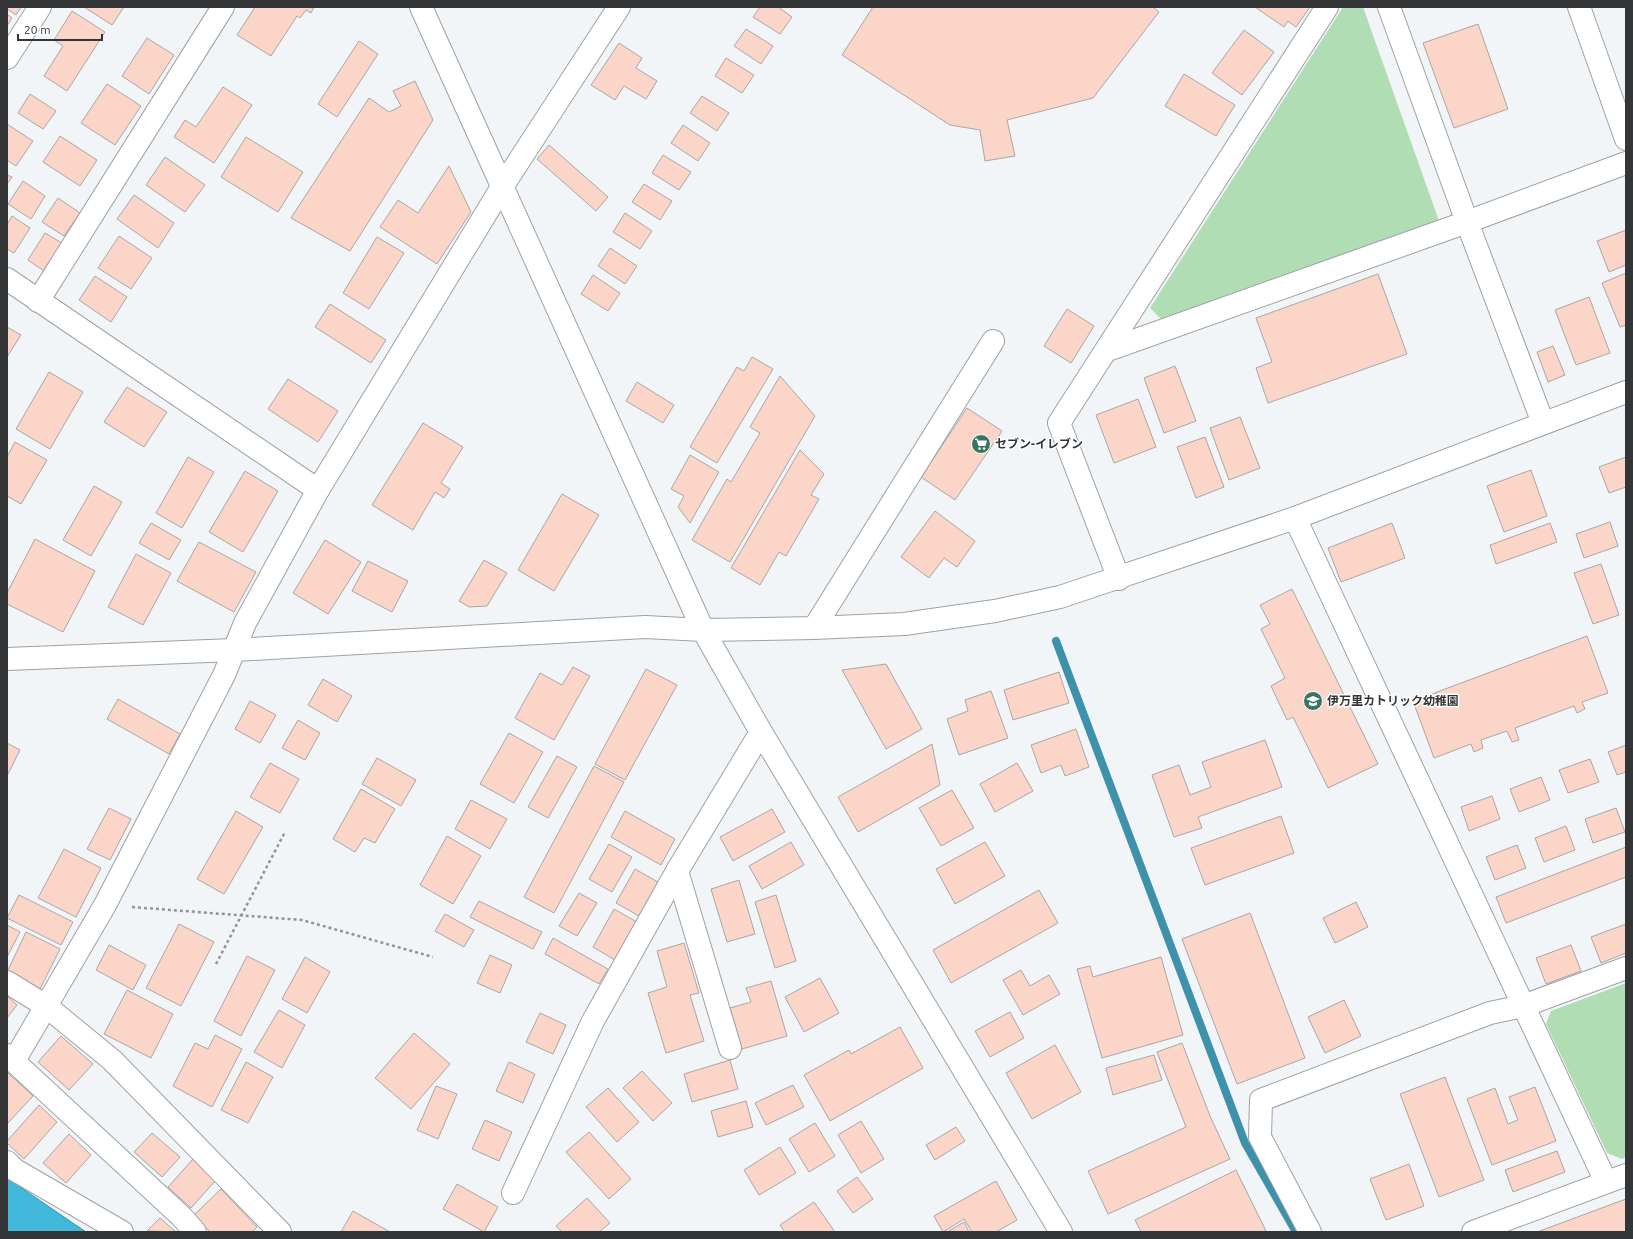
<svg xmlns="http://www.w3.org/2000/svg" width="1633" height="1239" font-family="Ubuntu,'Noto Sans JP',sans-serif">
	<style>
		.green { fill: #b0ddb3 }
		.water { fill: #42b9db; stroke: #3e91aa }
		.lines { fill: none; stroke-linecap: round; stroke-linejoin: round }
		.stream { stroke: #3e91aa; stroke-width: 8 }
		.building { fill: #fad5c8; stroke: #aaa6a4 }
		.street-casing { stroke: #9ea1a4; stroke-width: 24 }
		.secondary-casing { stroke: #9ea1a4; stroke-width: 24 }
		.path { stroke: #919395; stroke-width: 2.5; stroke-dasharray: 3 3; stroke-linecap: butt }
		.street { stroke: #fff; stroke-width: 22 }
		.secondary { stroke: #fff; stroke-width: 22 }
		.labels { text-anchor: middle; stroke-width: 3; stroke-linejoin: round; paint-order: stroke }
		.poi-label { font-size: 12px; font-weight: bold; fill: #343536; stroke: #fff; text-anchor: start }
	</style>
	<rect width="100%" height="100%" fill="#f2f5f8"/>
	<!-- green -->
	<g class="green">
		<polygon points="1343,7 1363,7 1439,221 1162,320 1150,308"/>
		<polygon points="1626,983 1626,1157 1622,1159 1607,1153 1546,1024 1551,1011"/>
	</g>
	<!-- water -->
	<polygon class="water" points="7,1178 86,1232 7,1232"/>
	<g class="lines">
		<!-- stream -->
		<polyline class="stream" points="1056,641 1245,1143 1296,1232"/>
	</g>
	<!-- building -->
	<g class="building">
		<polygon points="7,7 21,7 16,15 7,9"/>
		<polygon points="84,7 124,7 112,25"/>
		<polygon points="255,7 314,7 311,13 306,10 300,18 297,16 271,56 237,35"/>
		<polygon points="760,7 778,7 792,17 780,34 753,17"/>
		<polygon points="873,7 1153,7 1159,12 1093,98 1007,120 1015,156 985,161 980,130 950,125 842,55"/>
		<polygon points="1255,7 1310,7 1296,27 1288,21 1284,27"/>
		<polygon points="72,11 105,32 67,91 44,76 63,46 54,40"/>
		<polygon points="7,14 12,18 7,26"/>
		<polygon points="1478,24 1508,109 1454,128 1423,43"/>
		<polygon points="746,29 773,46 761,64 734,46"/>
		<polygon points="1244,30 1274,52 1242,95 1212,73"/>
		<polygon points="147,38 174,55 149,94 122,76"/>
		<polygon points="359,41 378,54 337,117 318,104"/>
		<polygon points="619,43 642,58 636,68 657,81 646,99 624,86 615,100 591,85"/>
		<polygon points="726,58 754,75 742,93 715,76"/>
		<polygon points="1184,74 1235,105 1216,136 1165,106"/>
		<polygon points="415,81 433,120 350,251 291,218 369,98 389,112 401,106 393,91"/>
		<polygon points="107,84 141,106 115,145 81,123"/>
		<polygon points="223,87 252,105 214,163 174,137 185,120 196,127"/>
		<polygon points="30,94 56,111 43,129 18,113"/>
		<polygon points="702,96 729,113 717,131 690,113"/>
		<polygon points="7,124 33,141 16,166 7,160"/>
		<polygon points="683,125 710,143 698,161 671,143"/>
		<polygon points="60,136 97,160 80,186 43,162"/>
		<polygon points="246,137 303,172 278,212 221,177"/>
		<polygon points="549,145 608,197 596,211 537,159"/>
		<polygon points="663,155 691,172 679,190 652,173"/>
		<polygon points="165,157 205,185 185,212 146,185"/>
		<polygon points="449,166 471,212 437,264 380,227 398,200 418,213"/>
		<polygon points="7,175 12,177 7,184"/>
		<polygon points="23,181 45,196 31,219 8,204"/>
		<polygon points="644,184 672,201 660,220 632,202"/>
		<polygon points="134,195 174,223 158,248 117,219"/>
		<polygon points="58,198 80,213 64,236 42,222"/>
		<polygon points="625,213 652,231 640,249 613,232"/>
		<polygon points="12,216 30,228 14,253 7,249 7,225"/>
		<polygon points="1626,230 1626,265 1609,272 1597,241"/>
		<polygon points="45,233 62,243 44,271 28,260"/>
		<polygon points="119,236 152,258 131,289 98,268"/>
		<polygon points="377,237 404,253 369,309 343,293"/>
		<polygon points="610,248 637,266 625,284 598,266"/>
		<polygon points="1626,273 1626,325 1620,327 1602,283"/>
		<polygon points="1378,274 1407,354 1268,403 1256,368 1272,362 1256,318"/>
		<polygon points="593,275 620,293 608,311 581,294"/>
		<polygon points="95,276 127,297 111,322 79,300"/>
		<polygon points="1589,297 1610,353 1576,365 1555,310"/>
		<polygon points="330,304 386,340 371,363 315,327"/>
		<polygon points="1067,309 1094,326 1071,363 1044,346"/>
		<polygon points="7,327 21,335 7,357"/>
		<polygon points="1553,346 1565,375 1548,382 1537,352"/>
		<polygon points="752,357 773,369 717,463 690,447 737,367 744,371"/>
		<polygon points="1175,366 1196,421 1164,433 1144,378"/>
		<polygon points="49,372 83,392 50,449 16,429"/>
		<polygon points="780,376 815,416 730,562 692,540 727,479 731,482 760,433 750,427"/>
		<polygon points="288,379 338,411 318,442 268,409"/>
		<polygon points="637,382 674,405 663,423 626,401"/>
		<polygon points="127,387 167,412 144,447 104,422"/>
		<polygon points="1138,399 1156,447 1114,463 1096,415"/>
		<polygon points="967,408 1002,431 955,500 921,477"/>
		<polygon points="1240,417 1260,468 1229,480 1210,428"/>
		<polygon points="423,423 463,447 441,483 450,489 444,498 435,492 413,530 372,505"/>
		<polygon points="1205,437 1224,487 1196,498 1177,447"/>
		<polygon points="15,442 47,460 21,504 7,496 7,457"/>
		<polygon points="800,450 824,474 811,495 819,499 786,556 779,552 760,585 731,568"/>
		<polygon points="690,455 719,472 690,523 678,507 684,496 671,489"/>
		<polygon points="188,457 214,472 182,528 156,513"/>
		<polygon points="1626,457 1626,487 1609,493 1599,467"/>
		<polygon points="1531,470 1547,516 1504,532 1487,486"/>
		<polygon points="245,471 278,491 243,552 209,532"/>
		<polygon points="94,486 122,502 91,556 63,540"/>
		<polygon points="562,494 599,515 554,591 518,570"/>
		<polygon points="935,511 975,541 957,567 944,558 929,578 901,557"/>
		<polygon points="1610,522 1618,546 1584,558 1576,534"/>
		<polygon points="151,523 181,540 169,560 139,543"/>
		<polygon points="1392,523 1405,558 1341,582 1328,548"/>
		<polygon points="1550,523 1557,542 1496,564 1490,545"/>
		<polygon points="35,539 95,571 63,632 7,604 7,593"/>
		<polygon points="325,540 361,562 328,614 293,593"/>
		<polygon points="199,542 256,572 234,612 177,581"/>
		<polygon points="136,554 171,573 143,625 108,607"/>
		<polygon points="484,560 507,573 487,606 469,607 459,601"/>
		<polygon points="368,561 408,581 392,612 352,591"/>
		<polygon points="1601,564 1619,615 1593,624 1574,573"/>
		<polygon points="1292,589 1378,764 1328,788 1293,717 1287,720 1271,686 1285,678 1261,629 1270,624 1260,605"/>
		<polygon points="1587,636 1608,693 1582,702 1585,709 1577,713 1574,706 1515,728 1519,740 1512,742 1507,731 1481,740 1483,748 1474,752 1471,744 1434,758 1413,701"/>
		<polygon points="886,664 922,729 886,749 842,670"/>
		<polygon points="573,667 590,676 554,740 515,718 540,673 562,685"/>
		<polygon points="646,669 677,685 625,780 595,764"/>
		<polygon points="1059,672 1069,703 1013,720 1004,690"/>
		<polygon points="323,679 352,696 337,722 308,705"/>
		<polygon points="991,691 1008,738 959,755 947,719 968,711 965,700"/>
		<polygon points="118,699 180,734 169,754 107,719"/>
		<polygon points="250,701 276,715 260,743 235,729"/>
		<polygon points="298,720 320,733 305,760 282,748"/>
		<polygon points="1076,729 1089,767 1065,776 1061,765 1041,773 1031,745"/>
		<polygon points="509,733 543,752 514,803 480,784"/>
		<polygon points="1265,740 1282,787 1198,817 1202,828 1174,837 1152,775 1179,765 1190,795 1211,787 1202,762"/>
		<polygon points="7,743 20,750 7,776"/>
		<polygon points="932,744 940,785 858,832 838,797"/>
		<polygon points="1626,745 1626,772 1617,775 1608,752"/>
		<polygon points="557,756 577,767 548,818 528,807"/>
		<polygon points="377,758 416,780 401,806 362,784"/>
		<polygon points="1590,759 1599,782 1568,793 1559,770"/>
		<polygon points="270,763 299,779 280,813 250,797"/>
		<polygon points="1017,763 1033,791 995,812 980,784"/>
		<polygon points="594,766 624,782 554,913 524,897"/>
		<polygon points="1541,777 1550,800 1519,812 1510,789"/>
		<polygon points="361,789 395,809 375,843 364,838 355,852 333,839"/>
		<polygon points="952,790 974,828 941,846 919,808"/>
		<polygon points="1492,796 1500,819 1469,831 1461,807"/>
		<polygon points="471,800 507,819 490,849 455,829"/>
		<polygon points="109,808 131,819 110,860 87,849"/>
		<polygon points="1616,808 1625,832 1593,843 1585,819"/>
		<polygon points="772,809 785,832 733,861 720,837"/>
		<polygon points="236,811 263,827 224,894 197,879"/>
		<polygon points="625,811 675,839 661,865 611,837"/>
		<polygon points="1281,816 1294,853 1205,885 1191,848"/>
		<polygon points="1566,826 1575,850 1544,862 1535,838"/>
		<polygon points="447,836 481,856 453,904 420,885"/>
		<polygon points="791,842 804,865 762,889 749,866"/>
		<polygon points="985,842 1005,876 955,904 936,869"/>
		<polygon points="609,844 632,857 612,892 589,879"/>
		<polygon points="1517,845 1526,868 1495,880 1486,857"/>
		<polygon points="1626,847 1626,877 1506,923 1496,897"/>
		<polygon points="64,849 101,868 76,917 38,898"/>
		<polygon points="635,869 658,882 639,916 616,903"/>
		<polygon points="739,880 755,934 727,942 711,889"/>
		<polygon points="1039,890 1058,923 951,983 933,950"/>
		<polygon points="579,893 597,903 577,936 559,926"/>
		<polygon points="19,895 73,922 61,945 7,918"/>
		<polygon points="776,895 796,961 775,968 755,902"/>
		<polygon points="479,901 542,932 533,949 470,917"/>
		<polygon points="1356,902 1368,927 1335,943 1323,918"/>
		<polygon points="614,909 637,922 615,960 593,947"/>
		<polygon points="1250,913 1305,1058 1237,1084 1182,939"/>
		<polygon points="445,914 474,930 464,947 435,931"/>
		<polygon points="179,924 214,942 181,1006 146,988"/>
		<polygon points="1626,924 1626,953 1601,963 1591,937"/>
		<polygon points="7,925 20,932 7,957"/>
		<polygon points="26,932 60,949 40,989 7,972"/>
		<polygon points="553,938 608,969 599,984 545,954"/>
		<polygon points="684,943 699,993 690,995 704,1041 666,1053 648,993 667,987 657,951"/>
		<polygon points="109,945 146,965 133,990 96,970"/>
		<polygon points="1571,945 1581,971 1546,984 1536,958"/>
		<polygon points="490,955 512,965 500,993 477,983"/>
		<polygon points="247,956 275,970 241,1036 214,1021"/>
		<polygon points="305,957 330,972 307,1013 282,999"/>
		<polygon points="1161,957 1183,1035 1102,1058 1077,969 1090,966 1093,977"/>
		<polygon points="1021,970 1030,986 1049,975 1060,994 1023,1015 1003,980"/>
		<polygon points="820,978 839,1013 804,1032 785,997"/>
		<polygon points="771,981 787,1036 742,1049 730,1008 751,1002 746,988"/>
		<polygon points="127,990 173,1014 151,1058 104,1034"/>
		<polygon points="7,996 17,1005 7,1018"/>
		<polygon points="1344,1000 1361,1036 1325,1053 1308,1017"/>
		<polygon points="279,1010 305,1025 282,1068 254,1052"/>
		<polygon points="1010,1012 1024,1038 990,1057 975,1031"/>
		<polygon points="540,1013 566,1025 553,1054 526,1042"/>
		<polygon points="900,1027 923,1068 830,1121 804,1075 849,1050 851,1054"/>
		<polygon points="414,1033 450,1064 411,1109 375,1078"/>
		<polygon points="215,1035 242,1049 212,1107 173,1086 195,1043 208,1049"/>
		<polygon points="61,1036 93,1064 69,1090 38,1062"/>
		<polygon points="1182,1043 1210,1116 1230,1159 1108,1214 1088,1171 1186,1127 1157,1052"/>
		<polygon points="1055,1045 1081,1092 1032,1119 1006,1073"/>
		<polygon points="1154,1055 1162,1080 1113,1095 1106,1068"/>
		<polygon points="730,1060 738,1089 692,1102 684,1074"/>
		<polygon points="246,1062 273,1077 248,1123 221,1110"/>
		<polygon points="509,1062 535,1074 523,1103 496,1091"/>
		<polygon points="642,1071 672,1103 653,1121 623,1088"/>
		<polygon points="7,1072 33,1096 7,1124"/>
		<polygon points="1445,1077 1484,1180 1439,1197 1400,1094"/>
		<polygon points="793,1085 804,1107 766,1125 755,1103"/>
		<polygon points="436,1086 457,1094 438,1139 417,1130"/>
		<polygon points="1535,1087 1556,1141 1492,1165 1467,1099 1495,1088 1508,1124 1518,1120 1509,1097"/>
		<polygon points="608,1088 639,1122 617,1142 586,1107"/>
		<polygon points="746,1101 753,1127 718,1137 711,1111"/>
		<polygon points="39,1105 57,1122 24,1159 7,1143 7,1141"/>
		<polygon points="485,1120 512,1132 499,1161 472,1149"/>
		<polygon points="861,1121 884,1159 861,1173 838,1135"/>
		<polygon points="815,1123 835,1156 809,1172 789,1139"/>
		<polygon points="956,1127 965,1141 935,1160 926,1145"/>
		<polygon points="589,1132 631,1179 609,1199 566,1152"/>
		<polygon points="152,1133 180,1157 162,1177 134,1152"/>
		<polygon points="69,1134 91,1155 66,1183 43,1163"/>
		<polygon points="780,1147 796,1173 759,1195 744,1170"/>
		<polygon points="1557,1151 1565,1172 1513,1192 1505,1170"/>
		<polygon points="193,1159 216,1180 191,1208 168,1187"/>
		<polygon points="1409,1164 1424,1206 1386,1220 1370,1179"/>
		<polygon points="1236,1170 1266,1231 1263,1232 1141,1232 1135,1220"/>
		<polygon points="857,1177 873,1199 853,1213 837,1191"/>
		<polygon points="996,1181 1017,1220 996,1232 972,1232 964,1219 943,1232 934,1216"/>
		<polygon points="457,1184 498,1207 484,1232 443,1209"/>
		<polygon points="221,1189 257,1227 252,1232 210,1232 194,1215"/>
		<polygon points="587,1198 610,1223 599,1232 562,1232 556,1226"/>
		<polygon points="1626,1199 1626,1232 1537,1232"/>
		<polygon points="814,1202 835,1232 785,1232 780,1225"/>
		<polygon points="353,1211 390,1232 341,1232"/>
		<polygon points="160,1218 176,1232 147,1231"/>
		<polygon points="964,1222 969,1232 947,1232"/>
	</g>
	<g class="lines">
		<defs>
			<g id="street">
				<polyline points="1389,7 1467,222 1543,423"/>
				<polyline points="1579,7 1626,139"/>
				<polyline points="7,58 40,7"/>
				<polyline points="7,279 318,490"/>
				<polyline points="38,301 223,7"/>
				<polyline points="1108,350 1467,222 1626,163"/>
				<polyline points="1295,518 1606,1182"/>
				<polyline points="1119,579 1059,423 1327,7"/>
				<polyline points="814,628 993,341"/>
				<polyline points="677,871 730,1048"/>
				<polyline points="7,982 46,1006 112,1060 280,1232"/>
				<polyline points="7,1055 182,1217 195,1232"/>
				<polyline points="14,1061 105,905 224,675 245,623 318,490 502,187 619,7"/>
				<polyline points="7,1162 15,1170 122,1232"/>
				<polyline points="513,1193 593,1021 677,871 761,732"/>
				<polyline points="1310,1232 1260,1137 1261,1100 1490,1013 1523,1006 1626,968"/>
				<polyline points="1473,1232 1626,1175"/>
			</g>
			<g id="secondary">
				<polyline points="421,7 703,630 761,732 1061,1232"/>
				<polyline points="7,659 234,650 645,627 703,630 814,628 904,624 995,611 1060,597 1295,518 1626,392"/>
			</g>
		</defs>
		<!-- street casing -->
		<use href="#street" class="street-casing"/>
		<!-- secondary casing -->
		<use href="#secondary" class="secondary-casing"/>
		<!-- path -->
		<g class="path">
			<polyline points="132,907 302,920 433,957"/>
			<polyline points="216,964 285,832"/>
		</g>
		<!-- street -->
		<use href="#street" class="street"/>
		<!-- secondary -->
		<use href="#secondary" class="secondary"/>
	</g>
	<!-- icons -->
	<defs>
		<symbol id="supermarket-disc" viewBox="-11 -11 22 22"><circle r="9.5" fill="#387561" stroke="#fff"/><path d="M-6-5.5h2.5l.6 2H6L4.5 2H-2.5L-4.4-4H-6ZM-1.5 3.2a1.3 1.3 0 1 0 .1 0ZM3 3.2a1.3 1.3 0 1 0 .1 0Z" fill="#fff"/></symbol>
		<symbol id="school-disc" viewBox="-11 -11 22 22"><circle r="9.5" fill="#387561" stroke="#fff"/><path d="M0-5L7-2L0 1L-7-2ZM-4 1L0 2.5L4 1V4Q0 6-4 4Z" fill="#fff"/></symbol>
	</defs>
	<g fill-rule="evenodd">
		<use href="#supermarket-disc" x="970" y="433" width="22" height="22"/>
		<use href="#school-disc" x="1302" y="690" width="22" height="22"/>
	</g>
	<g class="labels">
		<!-- poi labels -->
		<g class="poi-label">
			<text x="995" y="448">セブン-イレブン</text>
			<text x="1327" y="705">伊万里カトリック幼稚園</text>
		</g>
	</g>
	<!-- border -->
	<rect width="1633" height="1239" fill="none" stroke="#343536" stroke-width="16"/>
	<!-- scale -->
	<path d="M18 34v6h84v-6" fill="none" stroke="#343536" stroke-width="2"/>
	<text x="24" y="34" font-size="12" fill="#343536" stroke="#ffffff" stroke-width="3" paint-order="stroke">20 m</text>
</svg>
